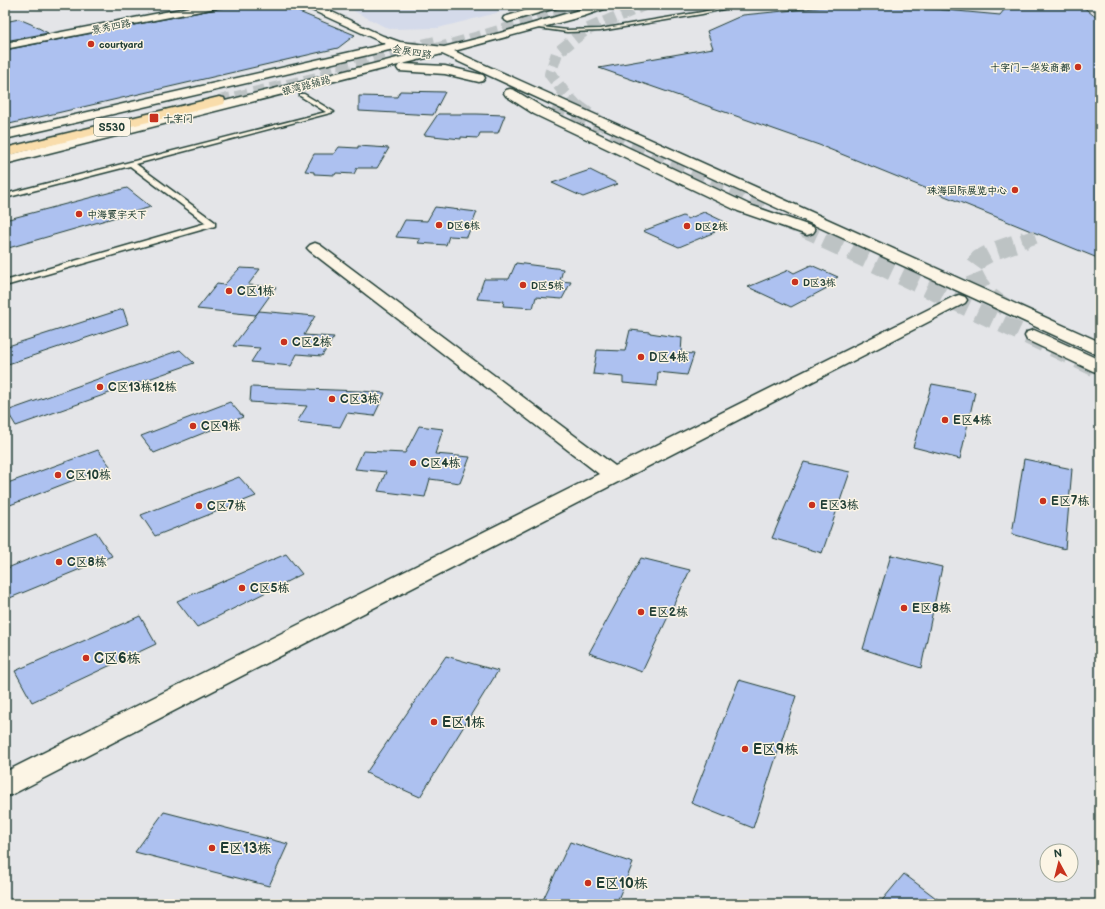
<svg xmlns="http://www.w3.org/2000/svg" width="1105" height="909" font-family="'Balsamiq Sans','LXGW WenKai TC',sans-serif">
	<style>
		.built { fill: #d4daea }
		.building { fill: #adc1f0; stroke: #1f3d34 }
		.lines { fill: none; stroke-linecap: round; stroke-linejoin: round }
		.secondary-tunnel-far2 { stroke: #bdc3c4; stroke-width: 12; stroke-dasharray: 12 5.5; stroke-linecap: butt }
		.secondary-tunnel-far1 { stroke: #bdc3c4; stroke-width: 14; stroke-dasharray: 14 8; stroke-linecap: butt }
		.secondary-tunnel { stroke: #bdc3c4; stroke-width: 18; stroke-dasharray: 18 10; stroke-linecap: butt }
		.highway-tunnel { stroke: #bdc3c4; stroke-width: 12; stroke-dasharray: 12 5.5; stroke-linecap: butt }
		.lane-casing { stroke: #1f3d34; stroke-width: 3 }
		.street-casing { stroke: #1f3d34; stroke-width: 3 }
		.secondary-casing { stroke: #1f3d34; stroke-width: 3 }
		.highway-casing { stroke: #1f3d34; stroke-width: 3 }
		.lane { fill: #fcf5e5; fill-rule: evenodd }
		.street { fill: #fcf5e5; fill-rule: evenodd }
		.secondary { fill: #fcf5e5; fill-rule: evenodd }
		.highway { fill: #f9ddab; fill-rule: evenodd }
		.poi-dot { fill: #c8321e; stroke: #fcf5e5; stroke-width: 1.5 }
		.labels { text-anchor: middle; stroke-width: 3; stroke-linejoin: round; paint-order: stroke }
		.far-street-label { font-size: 10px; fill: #1f3d34; stroke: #fcf5e5 }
		.far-poi-label { font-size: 10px; font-weight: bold; fill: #1f3d34; stroke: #fcf5e5; text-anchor: start }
		.shield { fill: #fcf5e5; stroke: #617469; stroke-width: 1 }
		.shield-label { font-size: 11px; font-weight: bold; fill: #1f3d34 }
		.poi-label { font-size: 12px; font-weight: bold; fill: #1f3d34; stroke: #fcf5e5; text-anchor: start }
		.near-poi-label { font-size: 14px; font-weight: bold; fill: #1f3d34; stroke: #fcf5e5; text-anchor: start }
	</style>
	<rect width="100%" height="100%" fill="#e4e5e8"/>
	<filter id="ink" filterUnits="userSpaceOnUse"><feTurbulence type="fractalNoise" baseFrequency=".025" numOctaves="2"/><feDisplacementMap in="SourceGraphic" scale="8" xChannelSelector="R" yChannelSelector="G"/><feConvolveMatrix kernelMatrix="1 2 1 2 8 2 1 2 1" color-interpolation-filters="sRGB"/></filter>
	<g filter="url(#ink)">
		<!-- built -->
		<polygon class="built" points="342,5 528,5 438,28 389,29"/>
		<!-- building -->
		<g class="building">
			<polygon points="237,5 282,5 355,35 338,48 5,125 5,50"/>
			<polygon points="845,5 891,5 1000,15 1008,5 1081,5 1093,15 1100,15 1100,259 819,145 599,68 713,48 707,31 743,15"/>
			<polygon points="19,19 31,24 48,33 5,41 5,22"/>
			<polygon points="400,91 445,92 433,115 359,111 359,96 397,97"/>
			<polygon points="438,114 477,114 505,115 498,133 480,133 478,138 461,137 461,139 424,135"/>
			<polygon points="358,146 389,148 377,168 357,168 354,174 336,173 335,175 314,174 314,172 305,171 314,154 334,154 339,147 358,148"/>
			<polygon points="590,170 618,184 583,197 552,183"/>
			<polygon points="127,188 151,207 5,249 5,220"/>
			<polygon points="435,207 477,212 467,237 449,236 446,245 418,243 420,239 396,237 405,220 427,221"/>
			<polygon points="704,212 727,223 710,229 715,232 679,247 643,231 683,216 688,219"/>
			<polygon points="516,263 563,269 560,281 571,282 562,299 536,297 533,308 503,306 504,301 477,299 484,279 509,279"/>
			<polygon points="811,265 838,277 821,286 827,288 791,307 748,287 789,270 794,273"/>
			<polygon points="240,268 260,269 248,285 276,287 256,315 197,309 217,284 224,285"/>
			<polygon points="123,309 128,324 5,365 5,347"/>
			<polygon points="259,311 315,316 304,335 334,337 322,356 297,354 291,366 251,362 260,348 233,346"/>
			<polygon points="630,330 650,332 650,333 682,338 681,353 694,354 687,375 658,372 657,386 623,383 623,377 593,374 597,350 625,351"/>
			<polygon points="180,350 194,363 16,426 7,411"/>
			<polygon points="932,384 975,392 960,459 913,447"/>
			<polygon points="251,387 361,391 385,393 374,416 347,413 340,427 297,422 307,406 250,402"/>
			<polygon points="230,402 243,417 154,453 141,436"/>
			<polygon points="419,426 443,429 435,454 470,457 460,483 430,479 425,497 378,491 386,472 355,469 363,451 405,453"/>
			<polygon points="98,450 110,466 5,507 5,484"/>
			<polygon points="1024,459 1072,469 1065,549 1012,534"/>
			<polygon points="804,462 850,472 822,553 772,538"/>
			<polygon points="239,477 256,496 155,536 141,515"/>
			<polygon points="96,532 112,556 5,600 5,569"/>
			<polygon points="286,554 302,574 197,627 177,601"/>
			<polygon points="891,555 942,567 921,668 863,649"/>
			<polygon points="641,558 690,570 642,672 589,653"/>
			<polygon points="140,616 156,644 32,702 15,671"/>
			<polygon points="446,656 498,671 420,797 366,773"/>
			<polygon points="739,680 796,696 753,828 691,803"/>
			<polygon points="164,812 288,844 269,886 135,852"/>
			<polygon points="570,842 633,863 616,904 541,904"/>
			<polygon points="904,874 944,904 879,904"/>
		</g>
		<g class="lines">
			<!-- secondary-tunnel-far2 -->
			<polyline class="secondary-tunnel-far2" points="578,107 563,91 550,74 557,53 584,31 644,5"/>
			<!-- secondary-tunnel-far1 -->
			<g class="secondary-tunnel-far1">
				<polyline points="577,106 593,118 628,140 768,203"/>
				<polyline points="551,111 597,133"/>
				<polyline points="784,221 827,241"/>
				<polyline points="1022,241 1041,235"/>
			</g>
			<!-- secondary-tunnel -->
			<g class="secondary-tunnel">
				<polyline points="825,240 1100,370"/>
				<path d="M1005 307C989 297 978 287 972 269L979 259 996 250 1025 240"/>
			</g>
			<!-- highway-tunnel -->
			<g class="highway-tunnel">
				<polyline points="436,49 591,5"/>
				<polyline points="321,69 435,42"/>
				<polyline points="219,101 339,73"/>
			</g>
			<defs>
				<g id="lane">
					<polygon points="732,5 740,5 702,14 600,31 567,32 531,27 533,26 567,30 600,29 702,12"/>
					<polygon points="300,94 304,94 334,112 136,164 215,222 215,226 5,286 5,281 206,223 130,166 5,198 5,194 326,112 300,96"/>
				</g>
				<g id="street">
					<polygon points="201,5 221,5 216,8 5,49 5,43"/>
					<polygon points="315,243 320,245 615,466 953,297 959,295 965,297 967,300 965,303 15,793 5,797 5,772 599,474 310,251 307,248 310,245"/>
				</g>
				<g id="secondary">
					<polygon points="304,5 317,5 383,36 400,42 444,47 500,33 596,5 611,5 610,7 584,16 454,51 1100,342 1100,355 1093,353 442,54 5,164 5,156 425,51 398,48 5,139 5,131 386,44 305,7"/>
					<polygon points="544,5 560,5 559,7 508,22 503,19 504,17"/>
					<polygon points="403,64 445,66 483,75 485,78 483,81 479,82 445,74 399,71 397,68 399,65"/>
					<polygon points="510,89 514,90 544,108 750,205 813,227 815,230 813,233 807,235 738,211 534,114 506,96 504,93 506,90"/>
					<polygon points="1034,330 1100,360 1100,373 1093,371 1027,340 1025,336 1027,332"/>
				</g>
				<polygon id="highway" points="219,97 224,98 225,101 224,104 5,156 5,148"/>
			</defs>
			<!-- lane casing -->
			<use href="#lane" class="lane-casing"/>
			<!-- street casing -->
			<use href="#street" class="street-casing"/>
			<!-- secondary casing -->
			<use href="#secondary" class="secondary-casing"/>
			<!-- highway casing -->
			<use href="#highway" class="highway-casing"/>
			<!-- lane -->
			<use href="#lane" class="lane"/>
			<!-- street -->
			<use href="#street" class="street"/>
			<!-- secondary -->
			<use href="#secondary" class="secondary"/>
			<!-- highway -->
			<use href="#highway" class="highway"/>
		</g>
	</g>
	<!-- markers -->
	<g class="poi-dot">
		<circle cx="91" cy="44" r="4"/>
		<circle cx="1078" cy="67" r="4"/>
		<rect x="149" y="113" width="10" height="10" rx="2"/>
		<circle cx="1015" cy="190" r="4"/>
		<circle cx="79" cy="214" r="4"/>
		<circle cx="439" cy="225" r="4"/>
		<circle cx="687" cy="226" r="4"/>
		<circle cx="795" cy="282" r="4"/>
		<circle cx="523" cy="285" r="4"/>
		<circle cx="229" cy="291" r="4"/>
		<circle cx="284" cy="342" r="4"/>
		<circle cx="641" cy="357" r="4"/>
		<circle cx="100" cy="387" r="4"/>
		<circle cx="332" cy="399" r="4"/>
		<circle cx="945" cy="420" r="4"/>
		<circle cx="193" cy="426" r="4"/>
		<circle cx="413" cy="463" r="4"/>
		<circle cx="58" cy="475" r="4"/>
		<circle cx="1043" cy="501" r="4"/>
		<circle cx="812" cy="505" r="4"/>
		<circle cx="199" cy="506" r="4"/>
		<circle cx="59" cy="562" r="4"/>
		<circle cx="242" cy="588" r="4"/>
		<circle cx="904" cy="608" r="4"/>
		<circle cx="641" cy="612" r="4"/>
		<circle cx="86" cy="658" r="4"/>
		<circle cx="434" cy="722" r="4"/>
		<circle cx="745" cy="749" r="4"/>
		<circle cx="212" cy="848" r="4"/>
		<circle cx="588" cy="883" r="4"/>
	</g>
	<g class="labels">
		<!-- far-street labels -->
		<g class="far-street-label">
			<text transform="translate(111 26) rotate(-11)" y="4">景秀四路</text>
			<text transform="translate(412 51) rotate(10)" y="4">会展四路</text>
			<text transform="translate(306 85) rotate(-15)" y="4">银湾路辅路</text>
		</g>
		<!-- far-poi labels -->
		<g class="far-poi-label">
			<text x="99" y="48">courtyard</text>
			<text x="1070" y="71" text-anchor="end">十字门－华发商都</text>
			<text x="163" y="122">十字门</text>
			<text x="1007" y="194" text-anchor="end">珠海国际展览中心</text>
			<text x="87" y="218">中海寰宇天下</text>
			<text x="447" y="229">D区6栋</text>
			<text x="695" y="230">D区2栋</text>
			<text x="803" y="286">D区3栋</text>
			<text x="531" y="289">D区5栋</text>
		</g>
		<!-- shield labels -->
		<rect class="shield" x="94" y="118" width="36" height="18" rx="3"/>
		<g class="shield-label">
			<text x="112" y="131">S530</text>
		</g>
		<!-- poi labels -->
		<g class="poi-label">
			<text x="237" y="295">C区1栋</text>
			<text x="292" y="346">C区2栋</text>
			<text x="649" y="361">D区4栋</text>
			<text x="108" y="391">C区13栋12栋</text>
			<text x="340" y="403">C区3栋</text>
			<text x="953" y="424">E区4栋</text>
			<text x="201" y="430">C区9栋</text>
			<text x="421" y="467">C区4栋</text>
			<text x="66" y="479">C区10栋</text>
			<text x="1051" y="505">E区7栋</text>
			<text x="820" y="509">E区3栋</text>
			<text x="207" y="510">C区7栋</text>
			<text x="67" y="566">C区8栋</text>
			<text x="250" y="592">C区5栋</text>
			<text x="912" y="612">E区8栋</text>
			<text x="649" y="616">E区2栋</text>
		</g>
		<!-- near-poi labels -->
		<g class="near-poi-label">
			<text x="94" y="663">C区6栋</text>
			<text x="442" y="727">E区1栋</text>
			<text x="753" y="754">E区9栋</text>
			<text x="220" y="853">E区13栋</text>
			<text x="596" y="888">E区10栋</text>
		</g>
	</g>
	<!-- margin -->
	<rect width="1105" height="909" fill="none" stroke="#fcf5e5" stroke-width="20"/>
	<rect x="10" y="10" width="1085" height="889" fill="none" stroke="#1f3d34" stroke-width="1.5" filter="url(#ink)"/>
	<!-- north arrow -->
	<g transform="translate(1059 863) rotate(353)"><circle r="19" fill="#fcf5e5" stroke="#a4ab9e"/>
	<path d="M0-3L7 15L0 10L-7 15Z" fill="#c8321e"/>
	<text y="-6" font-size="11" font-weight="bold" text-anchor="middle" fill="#1f3d34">N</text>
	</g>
</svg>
